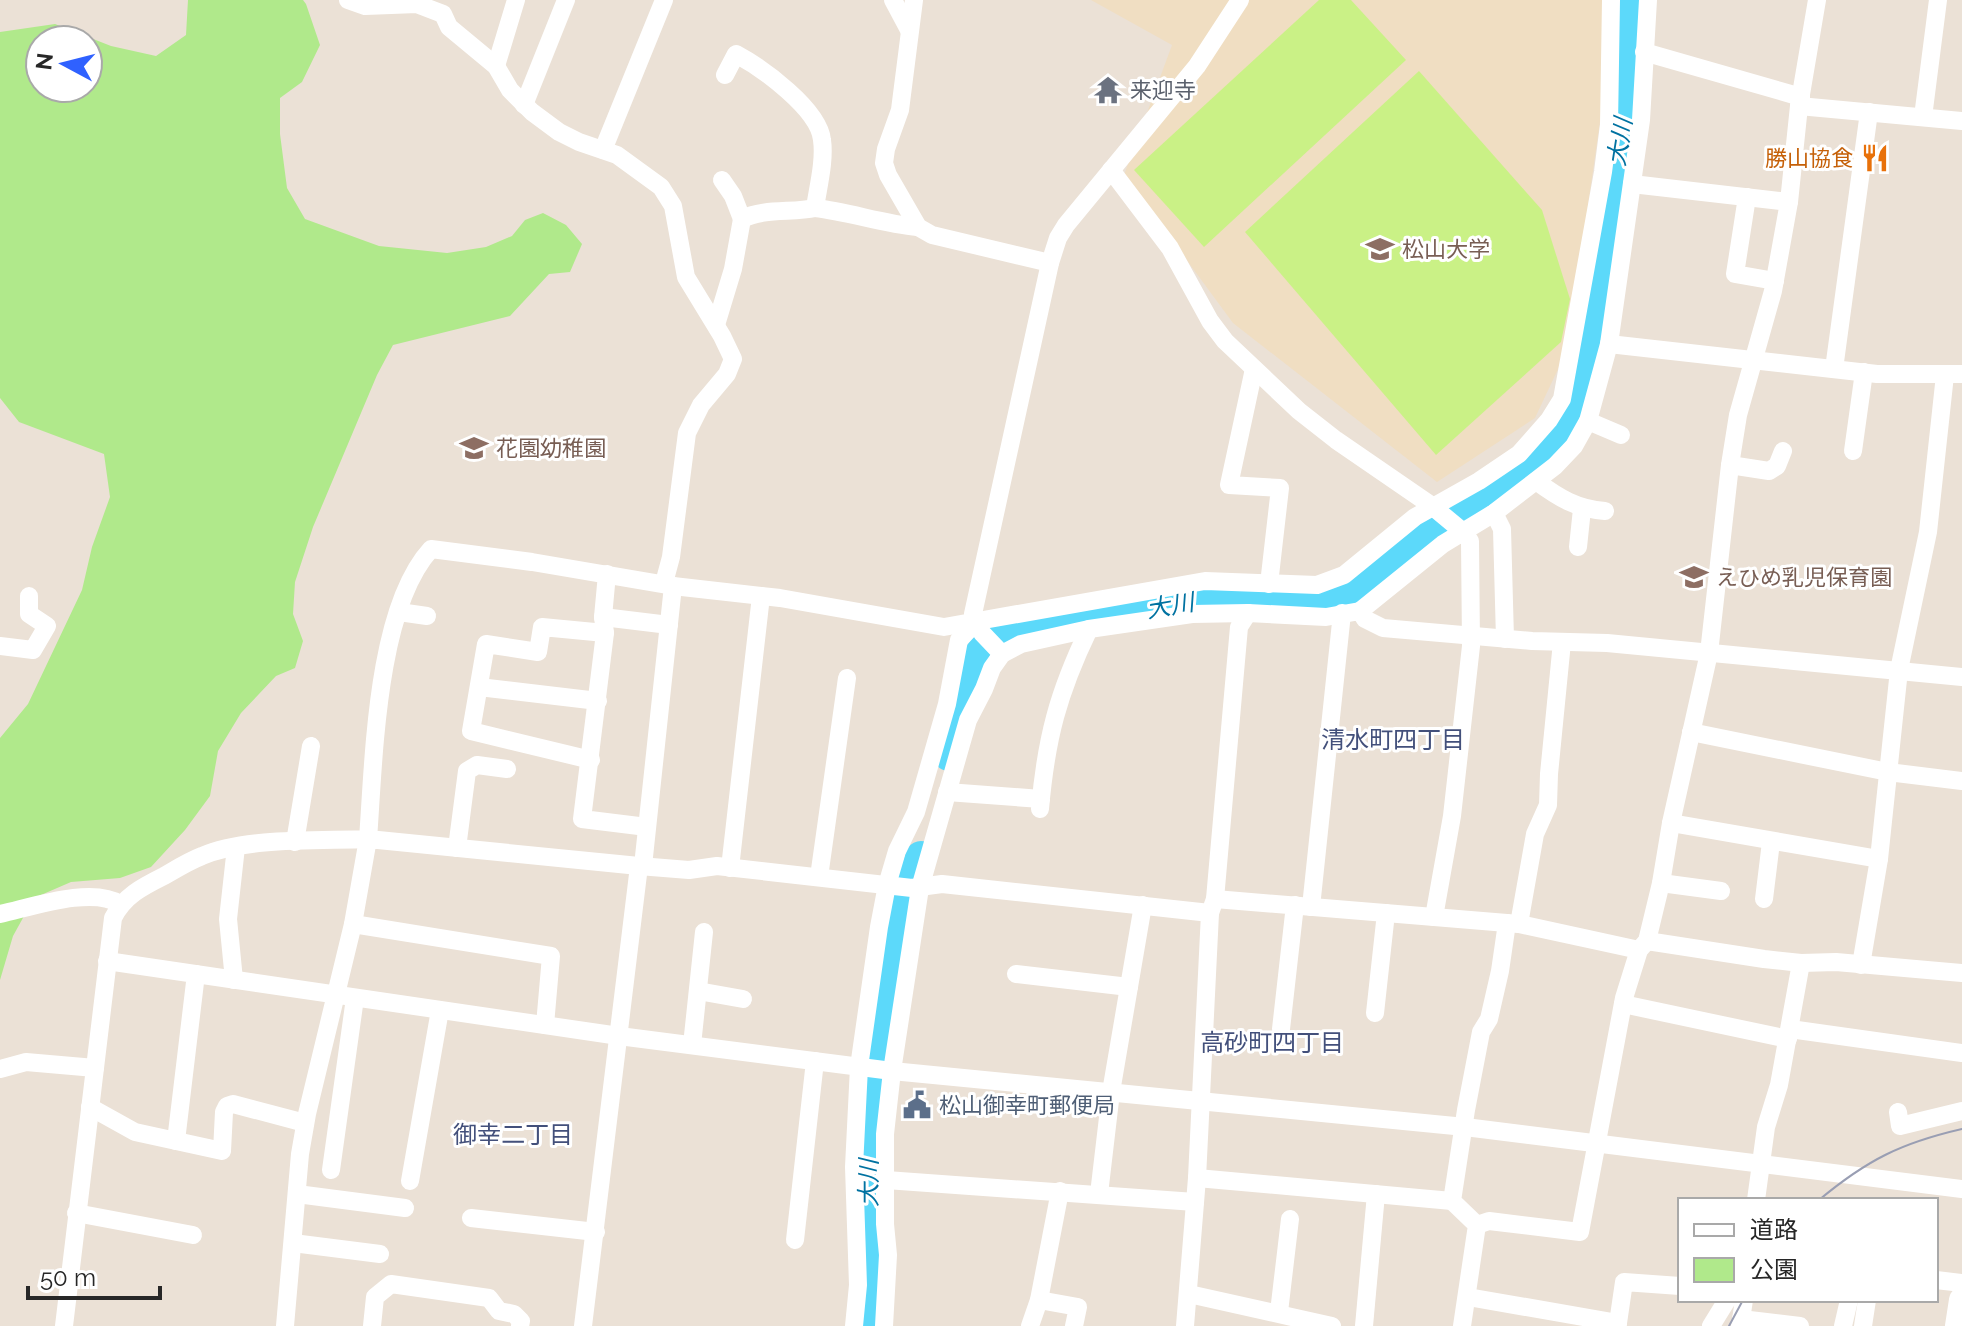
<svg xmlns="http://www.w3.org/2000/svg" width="1962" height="1326" font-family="Raleway,'Noto Sans JP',sans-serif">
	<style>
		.education { fill: #f0dec2 }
		.green { fill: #b0e98b; fill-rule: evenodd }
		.pitch { fill: #caf186 }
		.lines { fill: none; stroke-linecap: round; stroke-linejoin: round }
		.river { stroke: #5cd9fa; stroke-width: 32 }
		.minor { stroke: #fff; stroke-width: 18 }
		.secondary { stroke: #fff; stroke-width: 26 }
		.tram { stroke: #999eb3; stroke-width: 2 }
		.labels { text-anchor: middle; stroke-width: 6; stroke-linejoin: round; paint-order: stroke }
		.worship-label { font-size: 22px; fill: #5b616d; stroke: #fff; text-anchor: start }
		.food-label { font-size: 22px; fill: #c56008; stroke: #fff; text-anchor: end }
		.education-label { font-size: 22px; fill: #785e54; stroke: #fff; text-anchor: start }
		.service-label { font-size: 22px; fill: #4e5e75; stroke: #fff; text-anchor: start }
		.water-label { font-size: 24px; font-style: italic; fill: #0072a1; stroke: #fff }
		.neighbourhood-label { font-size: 24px; fill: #43507b; stroke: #fff }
	</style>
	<rect width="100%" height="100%" fill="#ebe1d6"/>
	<!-- education -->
	<polygon class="education" points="1091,0 1605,0 1601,115 1567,350 1535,418 1437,482 1233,323 1124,175 1172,45"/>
	<!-- green -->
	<path class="green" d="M188 0H303L306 4 320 45 302 82 280 98V134L287 188 305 219 379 246 447 253 486 247 512 236 525 220 543 213 566 225 582 244 570 272 549 274 510 316 393 345 377 375 313 527 295 582 293 614 303 641 295 668 276 676 241 713 218 751 210 796 185 830 151 867 120 878 71 882 34 898 13 936 0 980V738L28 704 82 590 92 547 110 497 104 454 19 422 0 398V32L55 24 111 46 156 56 186 35ZM40 40H88V88H40Z"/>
	<!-- pitch -->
	<g class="pitch">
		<polygon points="1319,0 1351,0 1406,60 1204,247 1134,170"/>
		<polygon points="1419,71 1542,210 1570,299 1561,342 1436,455 1245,232"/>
	</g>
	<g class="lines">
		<!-- river -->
		<g class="river">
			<polyline points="949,755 976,660 986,646 1005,635 1202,600 1237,598 1323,603 1356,589 1396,555 1479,501 1543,450 1578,399 1591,331 1625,106 1627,0"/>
			<polyline points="868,1326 871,1285 870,1108 875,1046 885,966 921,857"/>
		</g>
		<!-- minor -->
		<g class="minor">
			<polyline points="348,0 365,6 417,4 443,14 449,27 496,66 510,90 532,112 559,132 579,142 617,155 661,187 673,206 686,277 722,336 733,359 727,374 701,405 687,433 671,557 664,583"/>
			<polyline points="893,0 909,30"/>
			<polyline points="914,0 900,110 886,149 884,163 888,175 918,227 932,235 1050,263"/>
			<polyline points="1644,52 1801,97"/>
			<polyline points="496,66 516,0"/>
			<path d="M725 75 736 54C762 68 819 109 822 140 825 161 818 187 815 208 850 212 883 224 918 227"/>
			<polyline points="524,105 566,0"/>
			<polyline points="1799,106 1962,121"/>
			<polyline points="1923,117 1938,0"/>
			<polyline points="603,150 664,0"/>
			<polyline points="1111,170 1170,248 1210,321 1225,341 1299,411 1336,440 1432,506 1462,531 1470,541 1471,646 1452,816 1434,917"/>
			<polyline points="722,180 733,196 742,219"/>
			<polyline points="1632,184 1789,202"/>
			<polyline points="1747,197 1735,274 1775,281"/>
			<path d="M716 325 733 269 742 219C764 208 792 213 815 208"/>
			<polyline points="1609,344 1877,374 1962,374"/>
			<polyline points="1254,369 1229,485 1280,488 1269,584"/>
			<polyline points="1834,369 1869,112"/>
			<polyline points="1588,421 1621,435"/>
			<polyline points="1853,451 1864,372"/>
			<polyline points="1730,465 1769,471 1777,466 1783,451"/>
			<path d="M1536 481C1559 498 1577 509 1605 511"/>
			<polyline points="1494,513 1502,529 1505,639"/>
			<polyline points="1578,547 1582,509"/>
			<polyline points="607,574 603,617 605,633 582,819 647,827"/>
			<polyline points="1360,611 1443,544 1494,513 1555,466 1574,446 1588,421 1609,344 1641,120 1648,0"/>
			<polyline points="399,612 427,616"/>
			<polyline points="603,617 669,625"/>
			<polyline points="0,646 33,650 47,626 29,614 29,596"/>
			<polyline points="1002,654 982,633 973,614 1050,263 1058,238 1066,225 1197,66 1240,0"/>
			<polyline points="479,687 598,701"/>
			<polyline points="1691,732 1888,772 1962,781"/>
			<polyline points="591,760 471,731 486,644 538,652 542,627 605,633"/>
			<polyline points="947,792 1041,799"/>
			<path d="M1040 809C1046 739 1058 693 1089 629"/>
			<polyline points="1671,823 1879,859"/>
			<polyline points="295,842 311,746"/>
			<polyline points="457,848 467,771 477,765 507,769"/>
			<polyline points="643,866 673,586"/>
			<polyline points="730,868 761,596"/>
			<polyline points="819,877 847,678"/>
			<polyline points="1661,883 1721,891"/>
			<polyline points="1215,899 1519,924 1639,950"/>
			<polyline points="1764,899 1771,842"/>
			<polyline points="1311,907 1342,613"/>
			<path d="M0 914C32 907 92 886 120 904"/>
			<polyline points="353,924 551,956 545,1025"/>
			<polyline points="1519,924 1535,834 1548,805 1549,774 1562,642"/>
			<polyline points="1647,941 1764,959 1801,963 1836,962 1962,973"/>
			<polyline points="107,961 619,1036 892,1071 1465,1127 1962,1189"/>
			<polyline points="1861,965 1879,859 1899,670 1928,532 1945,375"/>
			<polyline points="1016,974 1129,987"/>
			<polyline points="234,980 228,919 236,847"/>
			<polyline points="698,991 743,999"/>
			<polyline points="1623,1004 1788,1039"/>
			<polyline points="1375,1013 1386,913"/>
			<polyline points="1281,1029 1295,905"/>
			<polyline points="1790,1029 1962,1053"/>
			<polyline points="692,1045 704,932"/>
			<polyline points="0,1069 26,1062 95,1068"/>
			<polyline points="90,1107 135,1132 222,1151 224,1112 227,1106 233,1104 305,1123"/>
			<polyline points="1898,1112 1900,1126 1962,1111"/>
			<polyline points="176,1141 196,974"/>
			<polyline points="331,1170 355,998"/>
			<polyline points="1197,1178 1452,1201"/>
			<polyline points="886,1180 1195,1202"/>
			<polyline points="410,1181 440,1010"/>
			<polyline points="297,1194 405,1208"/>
			<polyline points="1099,1194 1111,1092 1143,905"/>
			<polyline points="1756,1200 1766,1127 1779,1085 1801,963"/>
			<polyline points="76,1213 193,1235"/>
			<polyline points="471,1218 596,1232"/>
			<polyline points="1477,1225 1489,1221 1580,1232 1624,998 1639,950 1647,941 1661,883 1671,823 1709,653 1730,465 1738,415 1773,291 1789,202 1799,106 1817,0"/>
			<polyline points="795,1240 815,1061"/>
			<polyline points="293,1243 380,1254"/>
			<polyline points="1936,1280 1962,1283"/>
			<polyline points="1189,1294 1332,1326"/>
			<polyline points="1468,1297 1618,1323 1617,1326"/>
			<polyline points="1039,1300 1078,1307 1074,1326"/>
			<polyline points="1279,1312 1290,1219"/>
			<polyline points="1741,1319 1800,1326"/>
			<polyline points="1618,1323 1624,1282 1680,1286"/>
			<path d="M64 1326 113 918C124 896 142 887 164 876 176 869 189 861 202 856 246 837 320 841 368 839 374 759 376 609 431 549L532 562 673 586 780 598 944 627 1205 581 1317 585 1344 575 1415 517 1479 481 1519 454 1549 420 1562 399 1603 172 1609 125 1611 0"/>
			<polyline points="285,1326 300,1154 307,1114 353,924 368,839 639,866 689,870 717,866 912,888 942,884 1210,913"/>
			<polyline points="372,1326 375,1297 391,1284 489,1298 499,1311 514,1314 521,1321 520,1326"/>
			<polyline points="583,1326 639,866"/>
			<polyline points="854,1326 858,1285 854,1167 859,1067 879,927 887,885 897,851 916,812 947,704 959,640 975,623"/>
			<polyline points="884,1326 888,1255 885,1224 885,1134 892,1071 920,888 968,720 984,689 992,668 1002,654 1021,644 1089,629 1192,614 1248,613 1326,617 1360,611 1365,619 1383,628 1532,641 1607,643 1962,677"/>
			<polyline points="1030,1326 1039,1300 1060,1191"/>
			<polyline points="1185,1326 1197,1178 1210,913 1215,899 1239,627 1248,613"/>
			<polyline points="1364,1326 1376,1194"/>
			<polyline points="1462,1326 1477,1225 1452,1201 1466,1110 1481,1032 1489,1019 1500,971 1507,923"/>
			<polyline points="1711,1326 1727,1300"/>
			<polyline points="1740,1326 1744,1300"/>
			<polyline points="1843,1326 1849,1300"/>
			<polyline points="1863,1326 1867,1300"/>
		</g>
		<!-- secondary -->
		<polyline class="secondary" points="1958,1326 1962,1300"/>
		<!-- tram -->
		<g class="tram">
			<path d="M1819 1200C1867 1160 1901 1143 1962 1129"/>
			<polyline points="1729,1326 1743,1300"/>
		</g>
	</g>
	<!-- icons -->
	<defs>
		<symbol id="temple-bare" viewBox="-9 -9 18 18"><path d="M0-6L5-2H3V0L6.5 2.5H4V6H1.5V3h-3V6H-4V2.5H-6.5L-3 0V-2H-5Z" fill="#6b7280" stroke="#fff" stroke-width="2.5" paint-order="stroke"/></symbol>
		<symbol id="restaurant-bare" viewBox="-9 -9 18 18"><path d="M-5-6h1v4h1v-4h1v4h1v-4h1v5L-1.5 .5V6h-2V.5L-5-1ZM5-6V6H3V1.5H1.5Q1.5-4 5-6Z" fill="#e8710a" stroke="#fff" stroke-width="2.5" paint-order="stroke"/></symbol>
		<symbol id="university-bare" viewBox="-9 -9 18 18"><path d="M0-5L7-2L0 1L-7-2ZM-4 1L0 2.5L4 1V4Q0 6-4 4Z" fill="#8d6e63" stroke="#fff" stroke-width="2.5" paint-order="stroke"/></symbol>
		<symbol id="school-bare" viewBox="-9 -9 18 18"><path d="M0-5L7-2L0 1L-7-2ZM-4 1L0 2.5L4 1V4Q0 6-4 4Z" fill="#8d6e63" stroke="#fff" stroke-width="2.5" paint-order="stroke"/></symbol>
		<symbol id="civic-bare" viewBox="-9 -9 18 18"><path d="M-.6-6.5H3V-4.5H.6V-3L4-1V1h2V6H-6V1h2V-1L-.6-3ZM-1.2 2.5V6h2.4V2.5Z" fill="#5c6f8a" stroke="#fff" stroke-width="2.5" paint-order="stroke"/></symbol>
	</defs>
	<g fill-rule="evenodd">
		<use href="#temple-bare" x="1088" y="70" width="40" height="40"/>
		<use href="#restaurant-bare" x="1855" y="138" width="40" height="40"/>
		<use href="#university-bare" x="1360" y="229" width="40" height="40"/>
		<use href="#school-bare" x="454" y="428" width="40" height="40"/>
		<use href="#school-bare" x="1674" y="557" width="40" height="40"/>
		<use href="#civic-bare" x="897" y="1085" width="40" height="40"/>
	</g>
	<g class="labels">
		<!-- worship labels -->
		<g class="worship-label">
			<text x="1130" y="98">来迎寺</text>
		</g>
		<!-- food labels -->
		<g class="food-label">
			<text x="1853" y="166">勝山協食</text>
		</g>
		<!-- education labels -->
		<g class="education-label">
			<text x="1402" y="257">松山大学</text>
			<text x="496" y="456">花園幼稚園</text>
			<text x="1716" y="585">えひめ乳児保育園</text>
		</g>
		<!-- service labels -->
		<g class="service-label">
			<text x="939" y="1113">松山御幸町郵便局</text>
		</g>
		<!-- water labels -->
		<g class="water-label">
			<text transform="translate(1620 142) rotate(-81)" y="8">大川</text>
			<text transform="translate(1170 606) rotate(-10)" y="8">大川</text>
			<text transform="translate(869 1183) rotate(-90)" y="8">大川</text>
		</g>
		<!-- neighbourhood labels -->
		<g class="neighbourhood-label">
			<text x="1393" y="748">清水町四丁目</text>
			<text x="1272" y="1051">高砂町四丁目</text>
			<text x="513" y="1143">御幸二丁目</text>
		</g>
	</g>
	<!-- legend -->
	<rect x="1678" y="1198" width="260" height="104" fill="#ffffff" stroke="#a9a9a9" stroke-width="2"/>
	<rect x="1694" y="1224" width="40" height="12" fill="#ffffff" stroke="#a9a9a9" stroke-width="2"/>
	<text x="1750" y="1238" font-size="24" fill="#272727">道路</text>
	<rect x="1694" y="1258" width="40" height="24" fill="#b0e98b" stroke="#a9a9a9" stroke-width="2"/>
	<text x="1750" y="1278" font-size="24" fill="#272727">公園</text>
	<!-- north arrow -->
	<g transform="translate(64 64) rotate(277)"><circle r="38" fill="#ffffff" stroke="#a9a9a9" stroke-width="2"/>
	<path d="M0-6L14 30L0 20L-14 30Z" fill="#2f61ff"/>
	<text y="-12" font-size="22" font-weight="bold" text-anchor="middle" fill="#272727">N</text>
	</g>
	<!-- scale -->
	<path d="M28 1286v12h132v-12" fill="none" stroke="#272727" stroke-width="4"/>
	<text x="40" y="1286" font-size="24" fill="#272727" stroke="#ffffff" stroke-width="6" paint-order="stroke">50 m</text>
</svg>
